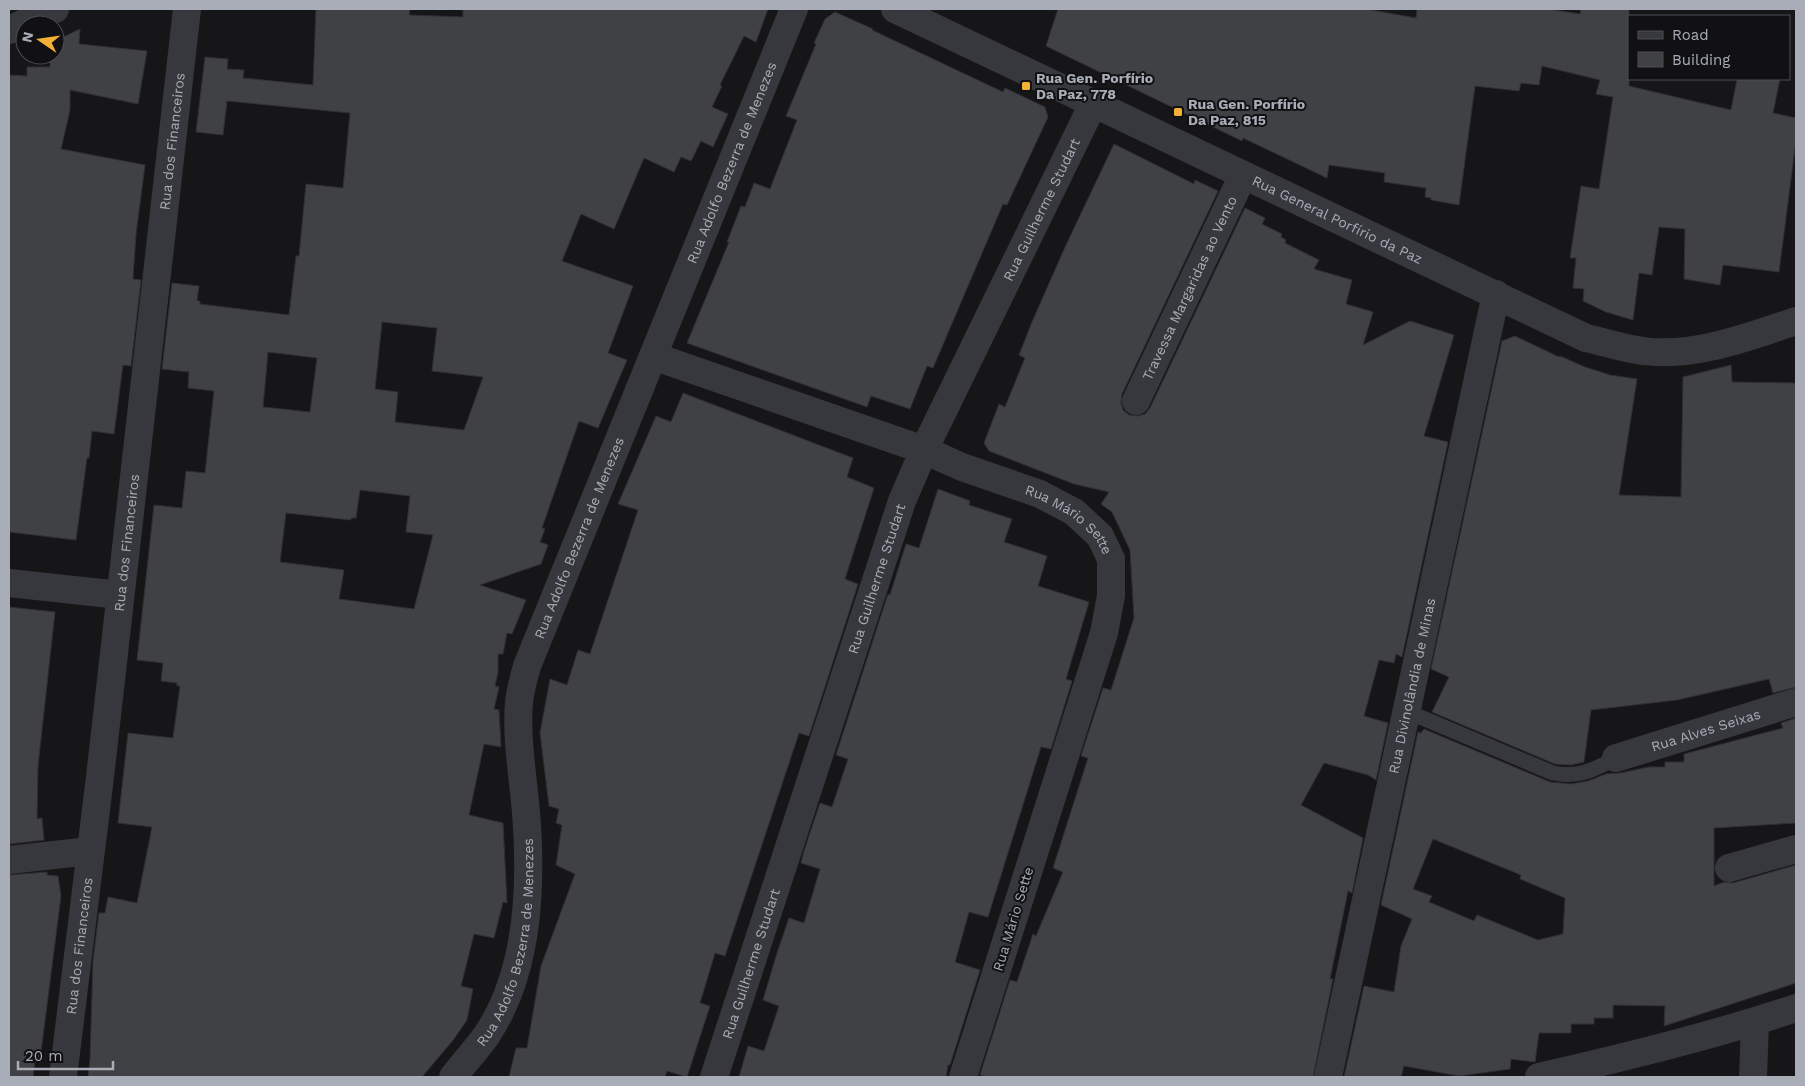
<svg xmlns="http://www.w3.org/2000/svg" width="1805" height="1086" font-family="'Work Sans',sans-serif">
	<style>
		.building { fill: #404145; stroke: #303034; fill-rule: evenodd }
		.lines { fill: none; stroke-linecap: round; stroke-linejoin: round }
		.service { stroke: #37383d; stroke-width: 15 }
		.minor { stroke: #37383d; stroke-width: 28 }
		.tertiary { stroke: #37383d; stroke-width: 28 }
		.poi-dot { fill: #f2b134; stroke: #111113; stroke-width: 2 }
		.labels { text-anchor: middle; stroke-width: 4; stroke-linejoin: round; paint-order: stroke }
		.poi-label { font-size: 14px; font-weight: bold; fill: #a8adb8; stroke: #111113; text-anchor: start }
		.street-label { font-size: 14px; fill: #a8adb8; stroke: #111113 }
	</style>
	<rect width="100%" height="100%" fill="#161618"/>
	<!-- building -->
	<g class="building">
		<path d="M316 9H410L409 15 463 17V9H768L756 42 744 36 720 85 722 86 712 107 728 114 713 147 701 141 691 161 681 157 674 172 644 158 614 229 581 214 562 261 633 286 608 353 627 360 598 428 579 421 542 528 545 529 540 542 548 545 541 564 480 585 526 600 512 634 507 633 503 654H498V672L495 686 499 687 494 709 499 710 501 747 484 744 469 815 503 823 507 903 503 902 494 938 474 934 461 986 473 989 467 1020 454 1039 422 1077H88L90 1059 93 961 99 913H105L108 897 137 903 152 827 118 823 128 733 173 738 180 686H177V683L161 681 163 663 137 660 154 505 182 508 186 471 205 473 214 391 188 388 189 372 162 369 172 283 199 286 197 301H200V304L289 315 296 256H299L306 184 343 188 350 113 227 101 223 135 196 132 205 57 228 59 227 69 244 70 243 78 313 85ZM382 322 437 328 432 371 483 377 464 430 395 422 398 392 375 389ZM268 352 317 358 310 412 263 407ZM360 490 410 496 406 532 433 535 414 609 339 599 344 570 280 562 286 513 351 520V518H356Z"/>
		<polygon points="1058,9 1366,9 1416,18 1417,9 1548,9 1580,14 1581,9 1629,9 1629,86 1731,110 1737,79 1780,79 1773,113 1796,118 1796,140 1779,272 1723,265 1720,285 1684,279 1685,229 1659,227 1652,275 1639,273 1633,320 1606,312 1583,301 1584,289 1573,288 1576,258 1570,258 1581,186 1599,189 1613,97 1596,94 1600,80 1542,66 1539,85 1521,83 1519,91 1475,86 1459,205 1431,200 1431,198 1425,197 1426,188 1384,182 1385,173 1329,165 1327,178 1243,138 1242,141 1046,46"/>
		<polygon points="835,12 873,29 872,30 1003,92 1005,88 1045,107 1048,117 1007,205 1003,204 933,368 927,366 910,409 871,396 867,407 687,343 729,242 727,242 741,206 745,207 754,183 770,189 797,120 786,116 816,44 814,43 825,19"/>
		<polygon points="80,29 79,44 147,51 138,104 70,90 70,110 61,149 145,165 136,234 133,279 141,280 131,366 123,365 114,434 92,431 89,458 87,458 76,540 9,532 9,75 27,76 27,67 50,67 50,55 55,55 55,41"/>
		<polygon points="1114,144 1194,184 1195,180 1218,191 1122,394 1121,403 1123,410 1129,415 1138,416 1145,414 1150,408 1245,208 1265,218 1262,224 1282,234 1281,237 1286,240 1285,243 1319,260 1314,269 1352,280 1346,304 1373,312 1363,345 1410,321 1454,335 1424,436 1448,442 1402,657 1396,654 1394,663 1379,660 1364,716 1388,723 1376,780 1368,775 1324,763 1301,805 1363,838 1352,893 1348,891 1330,979 1333,979 1313,1077 988,1077 980,1075 1010,980 1017,982 1033,934 1036,936 1063,872 1053,868 1088,758 1081,756 1103,688 1111,690 1134,618 1130,550 1112,512 1101,504 1109,492 1074,484 989,451 984,443 999,404 1005,407 1025,358 1019,355 1032,322 1066,245"/>
		<polygon points="1515,336 1559,357 1560,356 1585,367 1610,375 1637,379 1619,495 1681,497 1683,377 1731,365 1732,382 1796,383 1796,687 1773,693 1769,679 1677,700 1591,710 1584,762 1571,765 1555,764 1432,712 1449,677 1431,669 1502,341"/>
		<polygon points="683,393 853,458 847,477 874,488 845,579 858,584 809,736 799,733 725,956 715,953 700,1003 710,1006 687,1077 667,1071 665,1077 509,1077 516,1048 527,1048 541,966 575,874 556,865 562,825 556,823 559,809 549,806 540,733 550,679 567,685 578,650 590,654 638,510 618,504 656,416 671,422"/>
		<polygon points="938,489 970,501 969,505 1012,519 1004,542 1047,556 1038,586 1089,602 1066,679 1072,681 1051,749 1041,747 988,917 969,912 955,962 980,970 950,1065 948,1065 946,1077 739,1077 748,1046 764,1051 779,1006 763,1000 777,953 789,918 804,923 820,869 801,863 804,851 820,803 832,807 848,759 836,755 888,594 890,595 906,544 919,548"/>
		<polygon points="9,607 55,612 38,766 37,819 42,818 44,840 9,844"/>
		<path d="M1796 718V823L1714 828V886L1724 882 1733 883 1796 865V983L1664 1026 1665 1006 1613 1005V1018H1594V1024H1571V1033H1539L1535 1062 1511 1059 1510 1069 1459 1076 1404 1066 1401 1077H1344L1364 986 1394 992 1401 946 1412 919 1381 905 1418 732 1421 733 1424 729 1550 782 1571 784 1588 781 1606 774 1620 773 1649 767H1665V762H1684V754L1783 728 1781 723ZM1433 839 1521 875 1520 879 1565 898 1563 934 1538 940 1477 915 1474 921 1429 902 1432 896 1413 889Z"/>
		<polygon points="47,872 47,875 58,876 61,896 40,1060 35,1060 33,1077 9,1077 9,875"/>
	</g>
	<g class="lines">
		<!-- service -->
		<path class="service" d="M1406 711 1553 773C1580 778 1593 770 1616 758"/>
		<!-- minor -->
		<g class="minor">
			<path id="s1" d="M653 356 924 450 962 467 1040 494 1074 512 1100 536 1111 559V596L1104 633 963 1077"/>
			<path id="s2" d="M1136 401 1243 175"/>
			<polyline points="9,583 120,595"/>
			<path id="s3" d="M1616 758 1796 702"/>
			<polyline points="9,860 90,851"/>
			<polyline points="1729,868 1796,849"/>
			<path id="s4" d="M63 1077 100 777 187 9"/>
			<path id="s5" d="M453 1077C464 1063 476 1050 486 1036 529 973 532 886 526 812 523 777 516 738 519 703 520 690 524 678 527 666L794 9"/>
			<path id="s6" d="M714 1077 902 501 924 450 1093 104"/>
			<path id="s7" d="M1328 1077 1496 294"/>
			<path d="M1539 1077C1625 1057 1712 1036 1796 1008"/>
			<polyline points="1753,1077 1755,1022"/>
		</g>
		<!-- tertiary -->
		<g class="tertiary">
			<path id="s8" d="M895 9 1586 338C1605 342 1624 349 1643 351 1694 358 1748 337 1796 321"/>
			<polyline points="9,30 55,9"/>
		</g>
	</g>
	<!-- markers -->
	<g class="poi-dot">
		<rect x="1021" y="81" width="10" height="10" rx="2.5"/>
		<rect x="1173" y="107" width="10" height="10" rx="2.5"/>
	</g>
	<g class="labels">
		<!-- poi labels -->
		<g class="poi-label">
			<text x="1036" y="83">Rua Gen. Porfírio<tspan x="1036" dy="16">Da Paz, 778</tspan></text>
			<text x="1188" y="109">Rua Gen. Porfírio<tspan x="1188" dy="16">Da Paz, 815</tspan></text>
		</g>
		<!-- street labels -->
		<g class="street-label">
			<text dy="5" stroke="none"><textPath href="#s4" startOffset="942">Rua dos Financeiros</textPath></text>
			<text dy="5" stroke="none"><textPath href="#s5" startOffset="975">Rua Adolfo Bezerra de Menezes</textPath></text>
			<text dy="5" stroke="none"><textPath href="#s6" startOffset="929">Rua Guilherme Studart</textPath></text>
			<text dy="5" stroke="none"><textPath href="#s8" startOffset="490">Rua General Porfírio da Paz</textPath></text>
			<text dy="5" stroke="none"><textPath href="#s2" startOffset="125">Travessa Margaridas ao Vento</textPath></text>
			<text dy="5" stroke="none"><textPath href="#s1" startOffset="450">Rua Mário Sette</textPath></text>
			<text dy="5" stroke="none"><textPath href="#s5" startOffset="570">Rua Adolfo Bezerra de Menezes</textPath></text>
			<text dy="5" stroke="none"><textPath href="#s4" startOffset="538">Rua dos Financeiros</textPath></text>
			<text dy="5" stroke="none"><textPath href="#s6" startOffset="524">Rua Guilherme Studart</textPath></text>
			<text dy="5" stroke="none"><textPath href="#s7" startOffset="400">Rua Divinolândia de Minas</textPath></text>
			<text dy="5" stroke="none"><textPath href="#s3" startOffset="94">Rua Alves Seixas</textPath></text>
			<text transform="translate(1013 919) rotate(-73)" y="5">Rua Mário Sette</text>
			<text dy="5" stroke="none"><textPath href="#s5" startOffset="150">Rua Adolfo Bezerra de Menezes</textPath></text>
			<text dy="5" stroke="none"><textPath href="#s4" startOffset="132">Rua dos Financeiros</textPath></text>
			<text dy="5" stroke="none"><textPath href="#s6" startOffset="119">Rua Guilherme Studart</textPath></text>
		</g>
	</g>
	<!-- border -->
	<rect width="1805" height="1086" fill="none" stroke="#a8adb8" stroke-width="20"/>
	<!-- legend -->
	<rect x="1628" y="15" width="162" height="65" fill="#111113" stroke="#4d4f55"/>
	<rect x="1638" y="31" width="25" height="8" fill="#37383d" stroke="#4d4f55"/>
	<text x="1672" y="40" font-size="15" fill="#a8adb8">Road</text>
	<rect x="1638" y="52" width="25" height="15" fill="#404145" stroke="#4d4f55"/>
	<text x="1672" y="65" font-size="15" fill="#a8adb8">Building</text>
	<!-- north arrow -->
	<g transform="translate(40 40) rotate(283)"><circle r="24" fill="#111113" stroke="#4d4f55"/>
	<path d="M0-4L9 19L0 12L-9 19Z" fill="#f2b134"/>
	<text y="-8" font-size="14" font-weight="bold" text-anchor="middle" fill="#a8adb8">N</text>
	</g>
	<!-- scale -->
	<path d="M18 1061v8h95v-8" fill="none" stroke="#a8adb8" stroke-width="2.5"/>
	<text x="25" y="1061" font-size="15" fill="#a8adb8" stroke="#111113" stroke-width="4" paint-order="stroke">20 m</text>
</svg>
